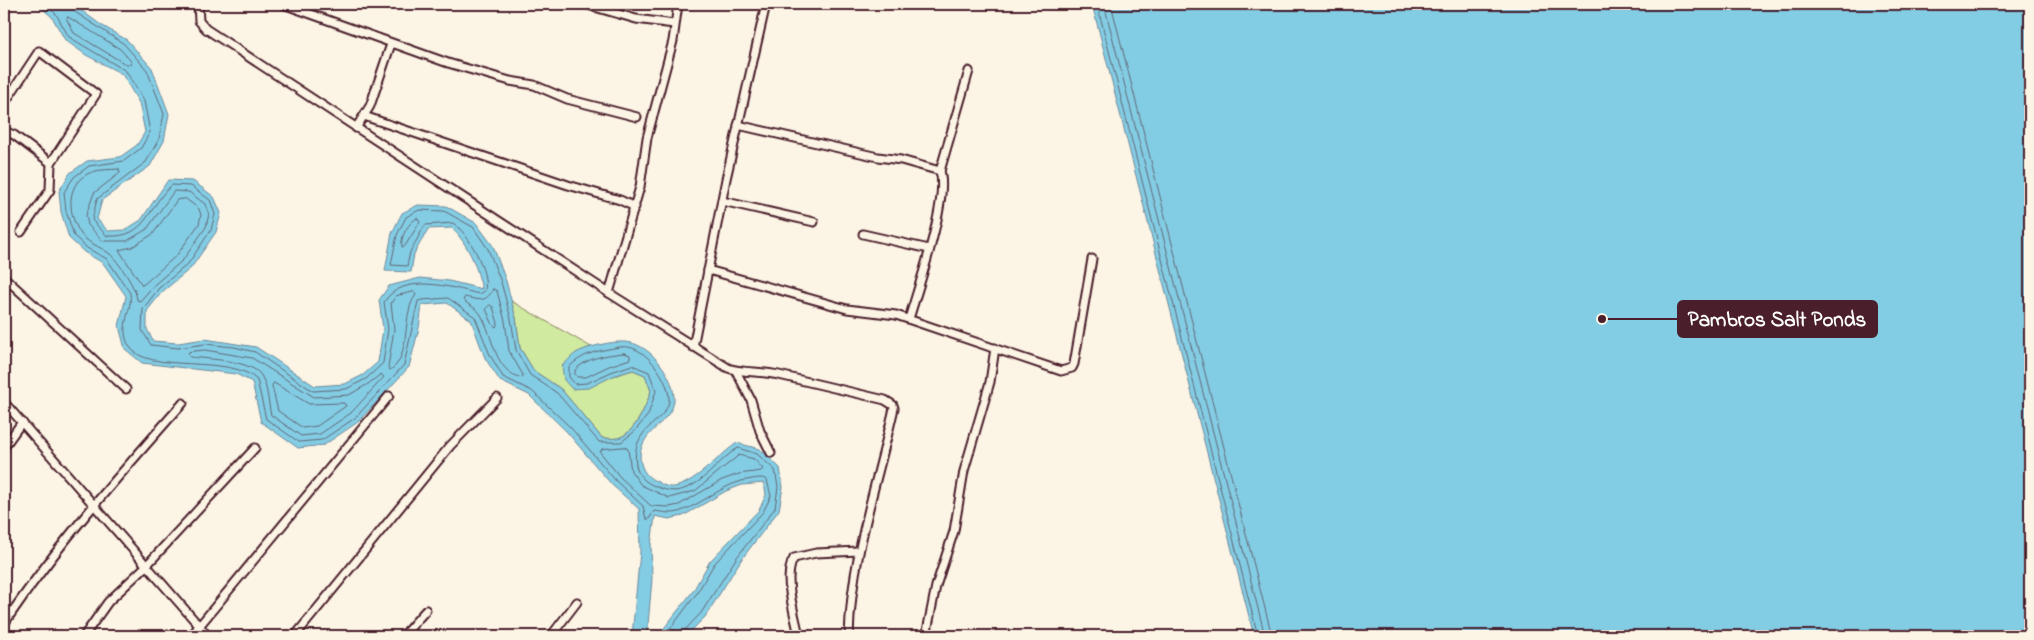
<svg xmlns="http://www.w3.org/2000/svg" width="2034" height="640" font-family="'Indie Flower',sans-serif">
	<style>
		.green { fill: #d0eaa0; stroke: #8d8466 }
		.water { fill: #83cde4; stroke: #6c879a }
		.lines { fill: none; stroke-linecap: round; stroke-linejoin: round }
		.shore { stroke: #616575; stroke-width: 1 }
		.minor-casing { stroke: #4a1f2b; stroke-width: 11 }
		.minor { stroke: #fcf5e5; stroke-width: 7 }
		.leader { fill: none; stroke: #4a1f2b; stroke-width: 2 }
		.callout-dot { fill: #4a1f2b; stroke: #fcf5e5; stroke-width: 2 }
		.callout { fill: #4a1f2b; stroke: #4a1f2b; stroke-width: 2 }
		.callout-label { font-size: 21px; text-anchor: middle; font-weight: bold; fill: #fff }
	</style>
	<rect width="100%" height="100%" fill="#fcf5e5"/>
	<filter id="ink" filterUnits="userSpaceOnUse"><feTurbulence type="fractalNoise" baseFrequency=".02" numOctaves="2"/><feDisplacementMap in="SourceGraphic" scale="10" xChannelSelector="R" yChannelSelector="G"/><feConvolveMatrix kernelMatrix="1 2 1 2 8 2 1 2 1" color-interpolation-filters="sRGB"/></filter>
	<g filter="url(#ink)">
		<!-- green -->
		<path class="green" d="M511 301 591 347 576 353 613 376 633 370 645 375 651 391C646 406 635 433 618 438 613 439 607 438 602 438L561 389 534 371 520 348 516 318Z"/>
		<!-- water -->
		<g class="water">
			<path d="M37 4H75L78 8 101 25 127 40 152 68 169 114 164 141 150 166 102 200 97 219 108 231 125 230 141 220 168 180 193 181 214 197 221 213 216 232 191 268 162 292 147 311V329L153 341 178 343 205 339 256 347 315 386 345 384 363 375 378 362 383 329 379 300 389 286 420 278 449 281 482 289C476 264 469 246 452 228L428 229 414 254 411 272 385 271 392 233 402 213 418 205 446 206 476 223 493 246 506 281 516 318 520 348 534 371 561 389 602 438C606 438 613 439 618 438 635 434 646 406 651 391L645 375 633 370 613 376 589 388 572 389 564 380 562 366C567 362 571 356 576 353 586 347 612 341 624 342 649 342 675 376 674 400 673 417 651 428 644 442 638 453 639 464 646 474 650 478 653 480 658 482 661 484 665 486 669 487 689 490 721 453 737 443L760 449 780 468 783 487 779 510 741 560 705 617 686 636H658L693 591 710 561 759 510 766 495 764 483 742 485 726 491 683 516 669 519 655 516 651 545 652 579 647 636H632L640 552 639 509 612 485 567 432 529 395 500 381 485 358 471 320 447 303 422 305 419 328 409 367 358 422 324 445 298 448 261 422 252 382 236 374 142 363 125 349 119 326 126 296 103 263 84 252 69 238 61 212 59 191 70 173 87 161 120 157 137 145 145 132 139 103 122 74 86 55 65 40 52 17Z"/>
			<polygon points="1092,4 2030,4 2030,636 1254,636"/>
		</g>
		<g class="lines">
			<!-- shore -->
			<g class="shore">
				<path d="M45 4 56 14 69 37 126 71 144 101 150 132 141 148 124 161 89 166 74 177 64 192 66 211 74 236 87 248 107 259 130 293C133 311 118 326 129 346 146 375 231 353 257 380L266 419 299 442 322 440 355 418 404 365 418 301 422 300 448 298 475 317 490 355 503 377 532 391 571 428 616 481 643 506 646 519H649L654 511C664 512 672 515 681 511 707 502 724 482 752 479 758 478 762 477 767 480L771 496 763 512 714 564 697 593 665 636"/>
				<path d="M71 4 75 12 124 44 147 70 164 114 159 139 146 162 97 199 92 220 107 236C148 239 148 205 172 185L191 186 210 200 215 214 211 230 188 264 159 288 143 309 142 330 151 345 178 348 205 344 234 347 255 352 313 391 346 389 366 379 383 363 388 329 384 302C403 272 451 287 479 294L485 291C489 271 469 234 453 223L425 225 410 252 407 266 391 265 397 235 406 217 419 210 444 211 473 227 488 249 501 282 511 319 516 350 530 375 557 393 599 442H621L634 432 648 415 656 391 649 372 632 365 611 372 587 383 575 384 569 377V367C585 352 598 351 620 347 632 345 642 352 650 360 659 369 670 387 669 401 666 423 630 427 636 465 637 475 646 483 655 486 669 492 677 493 691 486 709 477 721 458 738 448L757 454 775 470 778 487 775 508 737 557 701 613 684 631 682 636"/>
				<polyline points="1097,4 1258,636"/>
				<polyline points="1104,4 1265,636"/>
				<polyline points="1111,4 1272,636"/>
				<polygon points="68,17 120,49 131,61 131,64 127,65 74,33 67,20"/>
				<path d="M119 169 120 173 94 193 86 215 88 225 103 241H127L147 229 174 191 189 192 205 204 209 214 206 227 183 260 155 284 140 301 137 300C137 289 118 261 110 254 100 246 85 243 79 231 67 211 66 181 92 172 100 169 111 170 119 169Z"/>
				<polygon points="186,199 199,209 201,215 199,224 177,255 144,284 142,285 119,250 132,247 153,234 177,200"/>
				<path d="M417 218 420 222 405 246 402 247C400 237 408 223 417 218Z"/>
				<path d="M493 289 497 291 505 321 509 351 523 375 522 378C493 371 494 336 481 315 477 308 468 305 463 300L465 297C478 300 487 303 493 289Z"/>
				<path d="M414 292 416 295C401 312 412 358 390 370L388 367 394 329 391 303 396 296Z"/>
				<polygon points="490,305 493,307 498,323 496,327 493,325 486,309"/>
				<path d="M205 350 252 358 314 397 349 395 368 384 381 374 384 377 351 413 320 434 301 436 271 415C268 403 268 388 262 377 254 360 207 359 190 357L188 355 189 352Z"/>
				<path d="M624 353 630 355V359L609 366 586 377H578L575 375V370C588 357 606 355 624 353Z"/>
				<polygon points="274,383 309,404 344,403 346,406 317,426 303,428 278,411 272,386"/>
				<polygon points="625,447 628,449 631,471 641,485 669,498 695,491 739,455 754,459 763,469 761,471 739,474 722,480 679,505 669,507 651,506 620,477 600,452 602,449"/>
			</g>
			<defs>
				<g id="minor">
					<path d="M198 4 199 21 206 29 609 293 728 368C740 373 763 371 779 375L885 400 893 405 894 408C877 484 851 558 849 636"/>
					<polyline points="283,4 448,63 510,81 534,85 567,99 637,117"/>
					<polyline points="584,4 636,19 674,24"/>
					<polyline points="4,104 39,51 96,94 51,163 50,190 21,232"/>
					<polyline points="364,116 568,185 620,200 635,207"/>
					<polyline points="738,125 878,157 901,160 940,171"/>
					<polyline points="356,128 370,106 391,44"/>
					<polyline points="4,131 14,135 51,163"/>
					<polyline points="722,201 814,222"/>
					<polyline points="863,234 929,249"/>
					<polyline points="708,270 847,309 896,315 1061,371 1072,368 1074,364 1092,259"/>
					<polyline points="4,277 126,389"/>
					<polyline points="609,293 640,187 647,138 673,41 678,4"/>
					<path d="M909 319C918 288 949 199 940 171L969 71"/>
					<polyline points="693,347 726,179 766,4"/>
					<polyline points="736,371 751,400 760,431 771,453"/>
					<polyline points="4,402 208,636"/>
					<polyline points="4,447 22,422"/>
					<path d="M4 624C57 545 119 475 183 403"/>
					<polyline points="84,636 108,602 146,566 255,448"/>
					<polyline points="191,636 389,396"/>
					<polyline points="295,636 450,446 497,398"/>
					<polyline points="403,636 426,610"/>
					<polyline points="551,636 577,602"/>
					<path d="M799 636C795 615 782 576 794 558L816 553 859 551"/>
					<polyline points="926,636 936,586 954,531 964,471 990,382 995,348"/>
				</g>
			</defs>
			<!-- minor casing -->
			<use href="#minor" class="minor-casing"/>
			<!-- minor -->
			<use href="#minor" class="minor"/>
		</g>
	</g>
	<!-- callouts -->
	<path class="leader" d="M1602 319L1678 319"/>
	<circle class="callout-dot" cx="1602" cy="319" r="5"/>
	<rect class="callout" x="1678" y="301" width="199" height="36" rx="5"/>
	<g class="callout-label">
		<text x="1777" y="326">Pambros Salt Ponds</text>
	</g>
	<!-- margin -->
	<rect width="2034" height="640" fill="none" stroke="#fcf5e5" stroke-width="20"/>
	<rect x="10" y="10" width="2014" height="620" fill="none" stroke="#4a1f2b" stroke-width="2" filter="url(#ink)"/>
</svg>
